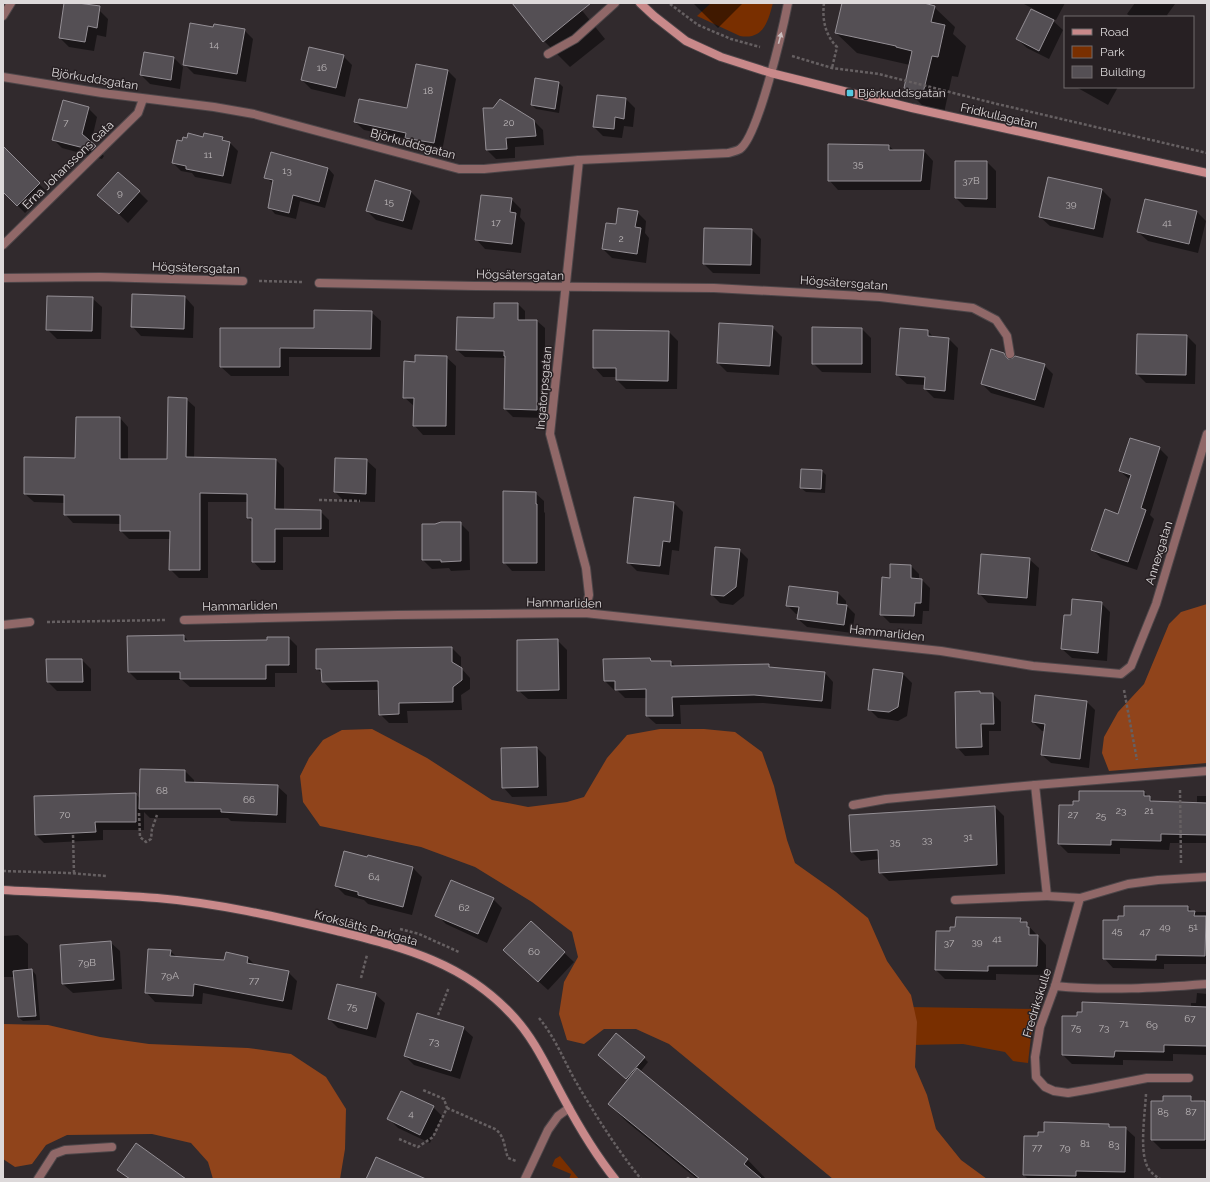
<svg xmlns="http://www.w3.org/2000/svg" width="1210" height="1182" font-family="Raleway,sans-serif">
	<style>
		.green { fill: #792f00 }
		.forest { fill: #90441b }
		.shadow { fill: #0007 }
		.building { fill: #544f54; stroke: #948f95 }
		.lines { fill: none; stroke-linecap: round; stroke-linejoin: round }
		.lane-casing { stroke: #4d4649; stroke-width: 10 }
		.street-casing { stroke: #4d4649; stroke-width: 10 }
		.secondary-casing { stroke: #4d4649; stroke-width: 10 }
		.path { stroke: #666062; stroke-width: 2.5; stroke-dasharray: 3 2; stroke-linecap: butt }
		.lane { stroke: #906868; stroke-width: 8 }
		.street { stroke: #906868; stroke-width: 8 }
		.secondary { stroke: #c9898a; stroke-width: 8 }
		.oneway { fill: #cabdbe }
		.poi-dot { fill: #56c9e1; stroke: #272023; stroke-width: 1.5 }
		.labels { text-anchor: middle; stroke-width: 3; stroke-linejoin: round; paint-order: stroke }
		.number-label { font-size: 10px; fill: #bbb6b8 }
		.street-label { font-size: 12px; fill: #ddd9da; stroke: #272023 }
		.poi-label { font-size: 12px; fill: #ddd9da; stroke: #272023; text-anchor: start }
	</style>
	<rect width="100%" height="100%" fill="#312a2d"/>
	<!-- green -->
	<g class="green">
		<path d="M711 3H773C768 21 764 40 740 36L697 16Z"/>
		<polygon points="909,1007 1034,1009 1028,1063 1013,1061 1005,1052 963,1044 911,1045"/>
		<polygon points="560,1156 579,1179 569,1179 571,1174 552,1166 555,1159"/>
	</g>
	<!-- forest -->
	<g class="forest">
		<polygon points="1207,604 1207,763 1109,771 1102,753 1104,737 1118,712 1144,684 1169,624 1181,612"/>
		<polygon points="372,729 427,758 492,800 528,807 567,802 584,797 607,758 627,735 660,729 704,729 735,732 762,752 774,786 787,840 795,863 836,892 868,918 887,961 911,995 917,1022 915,1067 927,1095 936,1129 961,1160 987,1179 833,1179 669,1044 636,1029 604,1029 584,1044 567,1040 559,1014 564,982 578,957 572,932 532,902 475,867 421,847 320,826 303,802 300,776 309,758 323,740 342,730"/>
		<polygon points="3,1024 48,1025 100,1037 149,1044 248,1048 291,1054 326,1077 346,1109 345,1149 340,1179 213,1179 208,1162 191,1143 152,1134 67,1135 46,1145 32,1164 15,1167 3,1159"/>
	</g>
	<!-- shadow -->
	<g class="shadow">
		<polygon points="513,3 576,3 605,39 570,67 544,41"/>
		<polygon points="693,3 743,3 718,28"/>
		<polygon points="843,3 920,3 934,7 955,27 953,34 966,46 958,77 952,76 944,113 926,109 905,88 910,65 857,53 836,33"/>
		<polygon points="1022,3 1065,3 1056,20 1050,18 1063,30 1049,59 1027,48 1017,39 1049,17"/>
		<polygon points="1135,3 1174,3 1175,4 1167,15 1169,17 1131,17 1127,14"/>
		<polygon points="99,10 108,19 106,37 97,35 94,51 69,47 60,38"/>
		<polygon points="244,30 253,39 246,82 194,74 184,64"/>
		<polygon points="144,53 174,58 183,67 180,89 150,84 141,75"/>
		<polygon points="343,56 352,65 345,97 311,89 302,80"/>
		<polygon points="417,65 448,71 456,79 442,151 414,146 408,139 364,130 355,122 408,110"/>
		<polygon points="536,79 559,83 563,87 559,113 536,109 532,105"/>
		<polygon points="1076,87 1118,87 1108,105"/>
		<polygon points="626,99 635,108 633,127 624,126 622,138 603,136 594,127"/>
		<polygon points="88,108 97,117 91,143 104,156 102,159 62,148 53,139"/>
		<polygon points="484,109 534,121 543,130 544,145 515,147 515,158 496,159 487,150"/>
		<polygon points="204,138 222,138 227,142 230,143 238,151 231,184 195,177 192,173 181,171 173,163"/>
		<polygon points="889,146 895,151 924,151 933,161 930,190 838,190 829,180"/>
		<polygon points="3,148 47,192 25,213 3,191"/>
		<polygon points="987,162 996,171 996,208 965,207 956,198"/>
		<polygon points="328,168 334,175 325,208 300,201 296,219 275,214 269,207 274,184 265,177"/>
		<polygon points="1049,178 1102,190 1111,199 1103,238 1050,226 1040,217"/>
		<polygon points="139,192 148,201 128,223 99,195"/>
		<polygon points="411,192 420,201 412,230 376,220 367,211"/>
		<polygon points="511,199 521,209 520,217 525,223 521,253 485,249 476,239"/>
		<polygon points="637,212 646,221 645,233 649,238 646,263 612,258 603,249 617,225"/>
		<polygon points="1197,212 1206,221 1198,253 1148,241 1138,232"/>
		<polygon points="752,230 761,239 760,274 713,273 704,264"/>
		<polygon points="185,297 194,307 193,338 141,336 132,326"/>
		<polygon points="92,298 102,307 101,339 57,339 47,329"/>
		<polygon points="518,304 525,311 525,321 537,321 545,328 545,418 513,417 505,409 506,358 465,357 457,350 495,319"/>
		<polygon points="371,312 381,321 380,357 289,357 289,376 231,376 221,367 315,329"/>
		<polygon points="772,327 782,337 779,375 727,372 718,363"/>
		<polygon points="813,328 862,329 871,338 871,373 822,372 813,363"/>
		<polygon points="928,331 934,338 949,339 958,348 954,400 934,398 925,389 925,385 907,384 897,375"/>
		<polygon points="669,332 678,341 677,389 626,389 617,380 617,377 603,377 594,367"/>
		<polygon points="1187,336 1196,345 1195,384 1146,383 1137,374"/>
		<polygon points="1004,354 1010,360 1044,365 1053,374 1044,408 991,393 982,384"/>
		<polygon points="446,357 456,366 455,435 423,435 414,425 415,407 404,397 416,363"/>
		<polygon points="186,399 195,407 194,459 276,460 284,468 284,510 320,511 329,520 329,537 283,537 283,570 261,570 253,561 253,523 248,518 248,502 208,502 208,578 179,578 170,569 171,539 129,539 121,531 121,524 73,523 65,514 65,503 34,502 25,494 76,459 120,418 128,427 128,460 168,460"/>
		<polygon points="1159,448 1168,457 1150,515 1154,519 1137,570 1101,558 1092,549 1119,515 1130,480 1120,471"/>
		<polygon points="336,459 366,460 376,469 375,502 344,501 335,492"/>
		<polygon points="822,471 826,475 825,493 806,492 801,488"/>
		<polygon points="535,493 544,501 544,512 545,513 545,571 512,571 504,562"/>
		<polygon points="674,503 683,512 679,551 672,550 669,575 637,571 628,562"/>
		<polygon points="460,523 469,532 470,570 451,571 449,568 432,569 423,560"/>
		<polygon points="739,550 748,559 744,596 733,605 720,603 712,595"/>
		<polygon points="1029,559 1039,568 1036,606 988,603 979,593"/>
		<polygon points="911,566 919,574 919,580 922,580 930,588 929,611 923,611 922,624 890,623 881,614 890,579"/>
		<polygon points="838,593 846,601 846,605 855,614 852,633 807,627 798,619 799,614 796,614 788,606"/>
		<polygon points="1101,603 1110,612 1107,661 1072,658 1062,649 1071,616"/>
		<polygon points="184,636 189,642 268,641 289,638 297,646 297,673 275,673 275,687 190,687 182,680 137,680 129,672"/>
		<polygon points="557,640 567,650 567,699 528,699 518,690"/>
		<polygon points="452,648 461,657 461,668 470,678 470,689 461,695 462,710 407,711 408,723 389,723 380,714 379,690 331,690 323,681 323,674 317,669"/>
		<polygon points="650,659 654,662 671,662 675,666 769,665 772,668 825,673 833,682 831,709 763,703 680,705 681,724 656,724 647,716 647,698 625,698 617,690 614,690 605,681 604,660"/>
		<polygon points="82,660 91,669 91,691 57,691 48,682"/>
		<polygon points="873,670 903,674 912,683 907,716 898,721 878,718 869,709"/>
		<polygon points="980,692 982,694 993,694 1001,702 1001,731 989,731 989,755 965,756 957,747 956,693"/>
		<polygon points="1087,702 1095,710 1089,768 1051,763 1042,755 1045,731 1042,731 1033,722"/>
		<polygon points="537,748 546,757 547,796 512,797 503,787"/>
		<polygon points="185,771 194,780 194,783 277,786 287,795 286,823 231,821 228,818 150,818 144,812 144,830 103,830 103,840 44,843 36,835 136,794 140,799"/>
		<polygon points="1144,792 1154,802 1197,804 1197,796 1207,796 1207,843 1170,843 1169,850 1120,848 1120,854 1068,853 1059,844 1074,806"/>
		<polygon points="995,807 1004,816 1005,874 889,881 880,872 879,859 861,861 852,852 850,815"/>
		<polygon points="368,856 413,868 422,877 412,915 368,904 364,900 345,895 336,886 368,858"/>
		<polygon points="493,899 502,908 487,943 446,924 437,915"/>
		<polygon points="1125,907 1188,907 1193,912 1207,912 1207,964 1164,964 1164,969 1113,968 1104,958 1119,921 1124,916"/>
		<polygon points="1020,919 1024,923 1026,923 1046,945 1046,975 996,974 996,980 945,979 936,970 951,932"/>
		<polygon points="531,922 574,962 548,990 514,959"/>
		<polygon points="18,935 28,944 28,971 32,970 36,975 40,1020 23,1021 18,1017 15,977 3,977 3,936"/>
		<polygon points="110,942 120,951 122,989 73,993 63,984 61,946"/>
		<polygon points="170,951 177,957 225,961 248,958 255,965 288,972 297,981 292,1010 203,993 202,1004 155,1002 146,992"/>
		<polygon points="1197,993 1207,994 1207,1055 1173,1054 1173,1061 1123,1060 1123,1065 1072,1064 1063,1055 1191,1007 1191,1003 1196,1003"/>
		<polygon points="375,994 385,1003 376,1038 338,1028 329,1019"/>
		<polygon points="463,1028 473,1037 460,1079 414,1065 405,1056"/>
		<polygon points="644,1058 648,1062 640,1072 747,1159 765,1178 764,1179 697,1179 627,1122 609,1104 629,1080 604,1059"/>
		<polygon points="1190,1097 1195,1102 1205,1102 1207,1104 1207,1149 1161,1149 1152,1140 1164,1102"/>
		<polygon points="433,1107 442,1116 430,1143 398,1128 389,1119"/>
		<polygon points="1108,1125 1112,1128 1125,1128 1135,1137 1134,1179 1028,1179 1024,1175 1039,1137"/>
	</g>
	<!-- building -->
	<g class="building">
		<polygon points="64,3 78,3 100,6 97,28 88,26 85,42 59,38"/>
		<polygon points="512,3 591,3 543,42"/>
		<polygon points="842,3 924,3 935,6 931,22 945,25 938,57 932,56 923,93 904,88 912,51 896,47 896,46 835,33"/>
		<polygon points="1031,9 1054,20 1039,51 1016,39"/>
		<polygon points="190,23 213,27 214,24 245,29 237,74 183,65"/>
		<polygon points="309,47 344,55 336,88 301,80"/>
		<polygon points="144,52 174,57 171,80 140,75"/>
		<polygon points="416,64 448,70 434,143 405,138 406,133 354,122 359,99 407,108"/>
		<polygon points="535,78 559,82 555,109 531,105"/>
		<polygon points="597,95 626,98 624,119 615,117 614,129 593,127"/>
		<polygon points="500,99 534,120 536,136 506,138 507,149 486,150 483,108 493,108"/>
		<polygon points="63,100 89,107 82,134 96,146 92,150 52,140"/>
		<polygon points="188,133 203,137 204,133 223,137 222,140 230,142 223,176 186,169 186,166 172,163 177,140 182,141 183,137 187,138"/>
		<polygon points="828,144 889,145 889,150 924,150 921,181 828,181"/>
		<polygon points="3,146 40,183 17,206 3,192"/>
		<polygon points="271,152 328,168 319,202 293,195 289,213 268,208 273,180 264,178"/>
		<polygon points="955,161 987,161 987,199 955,198"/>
		<polygon points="118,172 140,191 119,214 97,195"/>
		<polygon points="1048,177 1102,189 1094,229 1039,217"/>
		<polygon points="375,180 411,191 403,221 366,211"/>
		<polygon points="481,195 512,198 510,212 516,213 512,244 475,240"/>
		<polygon points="1145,199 1197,211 1189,244 1137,232"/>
		<polygon points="618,208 638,211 635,227 641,228 637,254 602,249 606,223 616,224"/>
		<polygon points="704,228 752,229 751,265 703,264"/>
		<polygon points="132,294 185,296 184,329 131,327"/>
		<polygon points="47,296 93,297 92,331 46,330"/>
		<polygon points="494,303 518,303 518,320 537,320 537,410 504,409 505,356 504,356 504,351 456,350 457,317 494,318"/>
		<polygon points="314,310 372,311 371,349 280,348 280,367 220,367 220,328 314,328"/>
		<polygon points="719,323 773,326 770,366 717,363"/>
		<polygon points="812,327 862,328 862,364 812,364"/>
		<polygon points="900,328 928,330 928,336 949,338 945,391 924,389 925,377 896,375"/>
		<polygon points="593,330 669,331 668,381 616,380 616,368 593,368"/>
		<polygon points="1137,334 1187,335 1186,375 1136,374"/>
		<polygon points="991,349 1004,353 1006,357 1008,359 1013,358 1015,356 1045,364 1035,400 981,384"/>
		<polygon points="415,355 447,356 446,426 413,426 414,398 403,398 404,361 415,362"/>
		<polygon points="168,397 187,398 186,457 276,459 275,509 321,510 321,529 275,529 275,562 252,562 252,518 247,518 247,494 200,493 200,570 169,570 170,531 120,531 120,515 64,515 64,495 24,494 24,457 75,458 76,417 120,417 120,459 167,459"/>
		<polygon points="1130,438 1160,447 1141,508 1146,510 1128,562 1091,550 1105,509 1118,514 1131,475 1119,471"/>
		<polygon points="335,458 367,459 366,494 334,492"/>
		<polygon points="801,469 822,470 821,489 800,488"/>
		<polygon points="503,491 536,492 536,504 537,504 537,563 503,563"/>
		<polygon points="634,497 674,502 670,542 663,541 660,566 627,563"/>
		<polygon points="441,522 461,522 461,561 441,562 441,560 422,560 422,524 435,524"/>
		<polygon points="715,547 740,549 736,587 724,596 711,595"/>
		<polygon points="981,554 1030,558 1027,598 978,594"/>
		<polygon points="890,564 911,565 911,578 922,579 921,603 915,603 914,616 880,615 882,577 890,578"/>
		<polygon points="789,586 838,592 837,604 847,605 844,625 797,619 799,607 786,606"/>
		<polygon points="1072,599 1102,602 1098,653 1061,649 1064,615 1071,615"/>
		<polygon points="184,635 184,641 267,640 267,637 289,637 289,665 266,665 266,679 180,679 180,672 128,672 127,636"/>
		<polygon points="558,639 559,690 517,691 517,640"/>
		<polygon points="452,647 452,662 462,668 462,680 453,687 453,702 399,703 399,714 379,715 378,681 322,682 321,669 316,669 316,649"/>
		<polygon points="650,658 651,661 671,661 671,666 769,664 769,667 825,672 822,701 754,695 672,697 673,716 646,716 646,689 615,690 615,681 604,681 603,659"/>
		<polygon points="46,659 82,659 83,682 47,682"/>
		<polygon points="873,669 903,673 898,707 889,712 868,710"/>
		<polygon points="980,691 980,693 993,693 994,724 981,724 982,747 956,748 955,692"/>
		<polygon points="1035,695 1087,701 1080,759 1041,755 1045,724 1032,722"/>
		<polygon points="537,747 538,787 502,788 501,748"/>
		<polygon points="140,769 185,770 185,782 278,785 277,815 221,812 221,809 139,809"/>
		<polygon points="1079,791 1144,791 1144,796 1150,796 1150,801 1207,803 1207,835 1161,834 1161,841 1111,840 1111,845 1058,844 1059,805 1073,805 1073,801 1079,801"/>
		<polygon points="136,793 136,822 95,822 96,832 35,835 34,796"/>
		<polygon points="995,806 997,865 879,873 878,850 851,852 849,815"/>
		<polygon points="344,851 367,857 368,855 413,867 403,907 358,895 358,892 335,886"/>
		<polygon points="451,880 494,898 478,934 435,916"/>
		<polygon points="1124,906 1188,906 1188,911 1195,911 1194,916 1206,916 1205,956 1156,955 1156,960 1103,959 1103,920 1118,920 1118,916 1124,916"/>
		<polygon points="956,917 1021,918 1020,922 1027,922 1027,927 1029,927 1029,935 1038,935 1037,966 988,966 988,971 935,970 936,931 950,931 950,927 955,927"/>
		<polygon points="531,921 565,952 538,982 503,950"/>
		<polygon points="111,941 114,980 62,984 60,945"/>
		<polygon points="148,949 171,950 170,956 224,960 226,952 248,957 247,963 289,971 283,1001 194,984 193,996 145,993"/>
		<polygon points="32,969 36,1016 18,1017 13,971"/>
		<polygon points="337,984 376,993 367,1029 328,1019"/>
		<polygon points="1082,1002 1207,1007 1207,1046 1164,1045 1164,1052 1115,1051 1114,1057 1062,1055 1062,1016 1077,1016 1077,1012 1082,1012"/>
		<polygon points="417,1013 464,1027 451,1071 404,1056"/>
		<polygon points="616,1033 645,1057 626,1079 598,1055"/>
		<polygon points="637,1068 748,1159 744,1164 762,1179 700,1179 608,1104"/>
		<polygon points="401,1091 434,1106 420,1135 387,1119"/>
		<polygon points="1163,1096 1191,1096 1191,1101 1205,1101 1205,1140 1151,1140 1151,1101 1163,1101"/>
		<polygon points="1044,1122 1109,1124 1109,1127 1126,1127 1125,1172 1076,1171 1076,1176 1023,1175 1024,1136 1038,1136 1038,1132 1044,1132"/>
		<polygon points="136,1143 186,1179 130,1179 117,1170"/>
		<polygon points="376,1157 426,1179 366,1179"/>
	</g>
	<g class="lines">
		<defs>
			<g id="lane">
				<polyline points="548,54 575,39 615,3"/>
				<polyline points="1035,785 1207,771"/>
				<polyline points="853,805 886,799 1035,785 1047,896 1080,898 1128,884 1158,880 1207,877"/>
				<polyline points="1080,898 1055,986 1040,1027 1035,1057 1036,1077 1045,1087 1054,1091 1068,1093 1091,1089 1147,1078 1189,1078"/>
				<polyline points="955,900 1047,896"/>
				<path d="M1055 986C1107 991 1155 988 1207 984"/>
				<polyline points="38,1179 54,1154 65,1150 112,1147"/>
			</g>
			<g id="street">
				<polyline points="3,16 11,3"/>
				<path d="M3 77 102 93 214 107 254 114 459 169H484L579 160 728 153C732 152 737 151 740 149 758 137 783 28 788 3"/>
				<polyline points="579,160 550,434 586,568 589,595 585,613"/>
				<polyline points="3,245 138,113 143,99"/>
				<polyline points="3,278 100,277 243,281"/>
				<polyline points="319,283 475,286 714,288 880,297 973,308 996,320 1007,336 1010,354"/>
				<polyline points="184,620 397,615 585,613 941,651 1033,666 1121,674 1131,666 1156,604 1207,434"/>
				<polyline points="3,625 30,622"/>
				<polyline points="525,1179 548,1130 558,1116 569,1108"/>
			</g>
			<g id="secondary">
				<polyline points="640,3 654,16 686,41 721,57 771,73 912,108 1207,173"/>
				<path d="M3 890C54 893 106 894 157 898 217 903 278 917 337 931 404 948 463 962 512 1015 535 1039 548 1070 564 1099 579 1127 595 1154 615 1179"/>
			</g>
		</defs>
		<!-- lane casing -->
		<use href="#lane" class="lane-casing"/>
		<!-- street casing -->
		<use href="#street" class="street-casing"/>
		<!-- secondary casing -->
		<use href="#secondary" class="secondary-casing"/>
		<!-- path -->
		<g class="path">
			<path d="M824 3C822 19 825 35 837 47L832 68"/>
			<polyline points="670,4 698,25 731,39 760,47"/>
			<polyline points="792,56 832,68 879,74 993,103 1207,153"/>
			<polyline points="259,281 302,282"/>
			<polyline points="319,500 360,501"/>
			<polyline points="47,622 167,620"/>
			<polyline points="1124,690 1137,760"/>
			<polyline points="1180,790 1181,863"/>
			<polyline points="139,813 140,837 146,842 151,839 152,829 157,815"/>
			<polyline points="73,835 74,873"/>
			<polyline points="3,871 69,873 106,876"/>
			<polyline points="400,929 419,934 459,952"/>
			<polyline points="361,978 367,955"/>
			<polyline points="438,1015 449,987"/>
			<path d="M539 1018C555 1037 564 1061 576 1082 596 1116 616 1148 641 1179"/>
			<path d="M1146 1094C1145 1112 1140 1147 1146 1163 1148 1171 1154 1175 1160 1179"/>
			<path d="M447 1108 495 1129C505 1136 504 1147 508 1158L516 1161"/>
			<polyline points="399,1139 418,1147 433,1137 447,1108 444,1099 423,1090"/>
			<polyline points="687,1179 688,1178 689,1179"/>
		</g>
		<!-- lane -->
		<use href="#lane" class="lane"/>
		<!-- street -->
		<use href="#street" class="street"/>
		<!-- secondary -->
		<use href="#secondary" class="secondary"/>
	</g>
	<!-- one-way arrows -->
	<defs><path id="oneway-solid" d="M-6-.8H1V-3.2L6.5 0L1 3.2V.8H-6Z"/></defs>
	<use class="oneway" href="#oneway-solid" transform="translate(780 38) rotate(-75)"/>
	<!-- markers -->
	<rect class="poi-dot" x="846" y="89" width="8" height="8" rx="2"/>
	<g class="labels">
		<!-- number labels -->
		<g class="number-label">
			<text x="214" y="48">14</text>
			<text x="322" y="71">16</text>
			<text x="428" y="94">18</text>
			<text x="66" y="126">7</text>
			<text x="509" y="126">20</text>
			<text x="208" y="158">11</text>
			<text x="858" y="167">35</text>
			<text x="287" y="174">13</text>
			<text x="971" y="184">37B</text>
			<text x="120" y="196">9</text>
			<text x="389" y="205">15</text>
			<text x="1071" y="207">39</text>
			<text x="496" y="226">17</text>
			<text x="1167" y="226">41</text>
			<text x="621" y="242">2</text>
			<text x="162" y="794">68</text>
			<text x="249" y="803">66</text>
			<text x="1121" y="814">23</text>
			<text x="1149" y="814">21</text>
			<text x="65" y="818">70</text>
			<text x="1073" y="818">27</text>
			<text x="1101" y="819">25</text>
			<text x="968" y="840">31</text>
			<text x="927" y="843">33</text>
			<text x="895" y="845">35</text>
			<text x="374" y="880">64</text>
			<text x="464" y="911">62</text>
			<text x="1165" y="930">49</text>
			<text x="1193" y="930">51</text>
			<text x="1117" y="934">45</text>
			<text x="1145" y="935">47</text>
			<text x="997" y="942">41</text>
			<text x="977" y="945">39</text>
			<text x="949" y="946">37</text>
			<text x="534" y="955">60</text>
			<text x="87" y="966">79B</text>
			<text x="170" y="979">79A</text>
			<text x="254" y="984">77</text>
			<text x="352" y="1010">75</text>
			<text x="1190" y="1022">67</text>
			<text x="1124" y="1027">71</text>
			<text x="1152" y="1028">69</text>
			<text x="1076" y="1031">75</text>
			<text x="1104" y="1031">73</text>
			<text x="434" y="1045">73</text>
			<text x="1163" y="1115">85</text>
			<text x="1191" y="1115">87</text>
			<text x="411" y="1117">4</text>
			<text x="1085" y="1147">81</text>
			<text x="1114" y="1148">83</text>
			<text x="1037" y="1151">77</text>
			<text x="1065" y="1151">79</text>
		</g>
		<!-- street labels -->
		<g class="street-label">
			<text transform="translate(95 79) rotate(9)" y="4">Björkuddsgatan</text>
			<text transform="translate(999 116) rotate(13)" y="4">Fridkullagatan</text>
			<text transform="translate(413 144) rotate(15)" y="4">Björkuddsgatan</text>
			<text transform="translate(68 165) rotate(-44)" y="4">Erna Johanssons Gata</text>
			<text transform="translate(196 268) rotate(2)" y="4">Högsätersgatan</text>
			<text transform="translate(520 275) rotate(1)" y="4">Högsätersgatan</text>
			<text transform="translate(844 283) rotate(4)" y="4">Högsätersgatan</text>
			<text transform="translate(544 388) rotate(-85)" y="4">Ingatorpsgatan</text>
			<text transform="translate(1159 553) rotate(-73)" y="4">Annexgatan</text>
			<text transform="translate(564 603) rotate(1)" y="4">Hammarliden</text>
			<text transform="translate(240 606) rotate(-1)" y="4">Hammarliden</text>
			<text transform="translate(887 633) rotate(6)" y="4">Hammarliden</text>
			<text transform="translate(366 928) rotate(15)" y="4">Krokslätts Parkgata</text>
			<text transform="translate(1037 1003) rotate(-73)" y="4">Fredrikskulle</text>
		</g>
		<!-- poi labels -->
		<g class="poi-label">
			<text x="858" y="97">Björkuddsgatan</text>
		</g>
	</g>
	<!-- border -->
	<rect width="1210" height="1182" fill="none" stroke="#ddd9da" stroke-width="8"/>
	<!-- legend -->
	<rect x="1064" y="16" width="130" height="72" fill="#272023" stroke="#706a6c"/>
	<rect x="1072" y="29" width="20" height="6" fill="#c9898a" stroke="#706a6c"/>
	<text x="1100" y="36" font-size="12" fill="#ddd9da">Road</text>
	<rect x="1072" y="46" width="20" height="12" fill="#792f00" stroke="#706a6c"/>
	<text x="1100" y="56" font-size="12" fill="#ddd9da">Park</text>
	<rect x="1072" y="66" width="20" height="12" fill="#544f54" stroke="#706a6c"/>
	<text x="1100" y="76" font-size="12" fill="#ddd9da">Building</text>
</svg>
